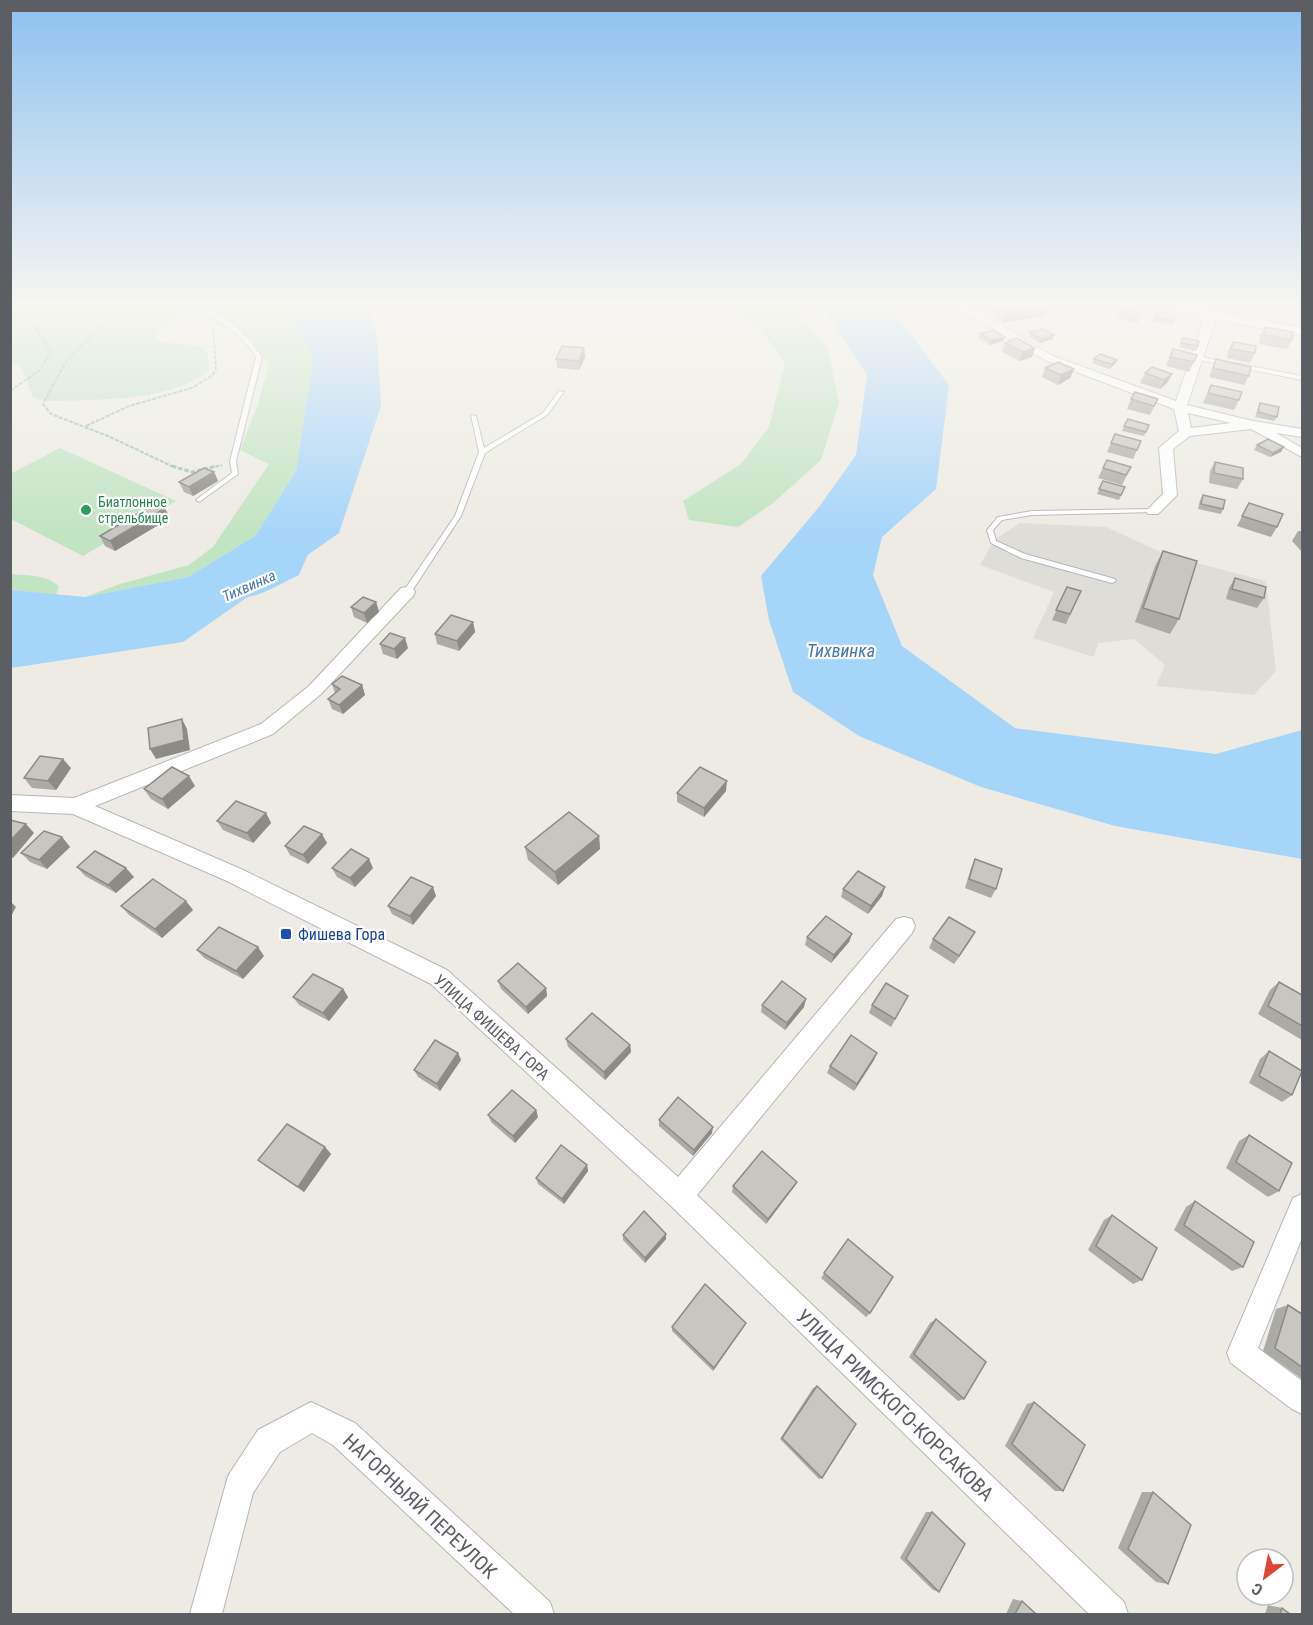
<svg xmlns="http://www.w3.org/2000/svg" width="1313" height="1625" font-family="'Roboto Condensed',sans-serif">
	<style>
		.industrial { fill: #dfddd8 }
		.green { fill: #c1e4c1 }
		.water { fill: #a6d5fa }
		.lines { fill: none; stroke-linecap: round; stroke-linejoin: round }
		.river { fill: #a6d5fa; fill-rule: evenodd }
		.service-casing { stroke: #b4b6ba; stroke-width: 2 }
		.minor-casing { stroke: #b4b6ba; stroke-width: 2 }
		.tertiary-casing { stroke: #b4b6ba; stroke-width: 2 }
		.path-far1 { stroke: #9bc4a6; stroke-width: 2; stroke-dasharray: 4 1.5; stroke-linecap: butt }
		.path { stroke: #9bc4a6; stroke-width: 3; stroke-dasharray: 4.5 2; stroke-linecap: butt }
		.service { fill: #fff; fill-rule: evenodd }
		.minor { fill: #fff; fill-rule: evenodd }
		.tertiary { fill: #fff; fill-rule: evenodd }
		.wall { fill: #acaaa5 }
		.shaded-wall { fill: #8c8b86 }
		.building { fill: #c8c6c0; stroke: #8c8b86; stroke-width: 1.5 }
		.leisure-dot { fill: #2e9e5b; stroke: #fff; stroke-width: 2 }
		.transit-dot { fill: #1a4fb4; stroke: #fff; stroke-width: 2 }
		.labels { text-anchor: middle; stroke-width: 4.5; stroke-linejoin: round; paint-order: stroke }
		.far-leisure-label { font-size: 14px; fill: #27864d; stroke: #fff; text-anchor: start }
		.far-water-label { font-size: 15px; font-style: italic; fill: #4477ab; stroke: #fff }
		.transit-label { font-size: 16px; fill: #164399; stroke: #fff; text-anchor: start }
		.street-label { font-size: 16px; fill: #5b5f63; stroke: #fff }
		.water-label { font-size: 18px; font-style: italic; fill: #4477ab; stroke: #fff }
		.near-street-label { font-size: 20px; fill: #5b5f63; stroke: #fff }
	</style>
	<rect width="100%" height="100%" fill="#edebe3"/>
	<!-- industrial -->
	<polygon class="industrial" points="1020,523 1106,527 1170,556 1266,581 1276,671 1254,695 1156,686 1165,665 1134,639 1098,643 1094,657 1033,638 1054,592 980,565 994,540"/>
	<!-- green -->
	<g class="green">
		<path d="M11 307H290L313 359 296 471 255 536 188 577 85 597 120 584 189 565 213 547 269 464 240 450 259 401 269 364 250 338 190 312 155 334V337C170 349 191 339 207 352L209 369C178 402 88 400 46 401L33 397 21 365 11 363Z"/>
		<polygon points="724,307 792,307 828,349 839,403 821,460 773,503 738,527 689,520 683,501 741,464 769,427 785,363 757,325"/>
		<polygon points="60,448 176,501 83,556 11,519 10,474"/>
		<polygon points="10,574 36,576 50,580 59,586 56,595 11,590"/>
	</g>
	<!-- water -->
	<g class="water">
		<polygon points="290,307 367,307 377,334 381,406 339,533 183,642 11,668 11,590 85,597 188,577 255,536 296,471 313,359"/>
		<polygon points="823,307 890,307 949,385 936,489 882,537 873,575 902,646 1015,728 1216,754 1302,730 1302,859 1115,826 981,787 859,736 793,692 769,620 761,576 819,507 856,455 867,375"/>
	</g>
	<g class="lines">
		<!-- river -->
		<path class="river" d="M308 516 317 519 321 524 299 575C279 584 252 603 230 597L226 591 230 585 278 564 295 524 299 519Z"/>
		<defs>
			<g id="service">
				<path d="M199 307C220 307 251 340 262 357L236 461 238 474 199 502 196 500 197 499 232 473 230 461 256 357C242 333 220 323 199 307Z"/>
				<polygon points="1199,356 1228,363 1229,364 1226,366 1197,359 1196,358"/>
				<polygon points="1239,364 1302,376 1302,380 1237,367 1236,366"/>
				<polygon points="559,391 564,392 547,415 485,453 461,516 410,594 404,594 403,592 455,516 479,452 471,415 476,416 484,448 543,413"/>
				<polygon points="1153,509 1155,510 1155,512 1032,515 1002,520 993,530 996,541 1025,554 1115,579 1116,581 1112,583 1021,558 991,543 987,530 998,517 1032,511"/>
			</g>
			<g id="minor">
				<path d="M956 307H969L1053 356 1176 401 1205 316 1215 314 1217 316 1187 405 1253 421 1302 429V437L1276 433 1302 448V457L1251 429 1190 436 1173 449 1177 495 1158 514H1148L1146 511 1163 494 1159 448 1179 431 1174 409 1045 360ZM1188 413 1231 423 1191 428Z"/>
				<polygon points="407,587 413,588 415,592 413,596 321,694 273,734 95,806 241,869 447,970 678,1177 896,919 904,917 912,919 915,926 912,933 697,1195 1124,1602 1128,1614 1089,1614 670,1205 431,984 227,881 73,814 10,811 10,795 74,798 261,724 309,686 401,588"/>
				<polygon points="1302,1194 1302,1238 1258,1348 1302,1381 1302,1414 1292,1409 1231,1363 1227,1353 1293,1198"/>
				<polygon points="311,1402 355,1423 550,1602 554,1614 514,1614 333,1445 312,1433 280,1452 253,1493 222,1614 190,1614 228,1476 258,1430"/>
			</g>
			<polygon id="tertiary" points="1167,307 1195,307 1302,328 1302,336 1174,311"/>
		</defs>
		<!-- service casing -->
		<use href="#service" class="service-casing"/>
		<!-- minor casing -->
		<use href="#minor" class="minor-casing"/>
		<!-- tertiary casing -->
		<use href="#tertiary" class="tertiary-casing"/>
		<!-- path-far1 -->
		<g class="path-far1">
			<polyline points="123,307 67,360 43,404 51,414 108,436 176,468"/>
			<polyline points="175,307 193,316"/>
			<polyline points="10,391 40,370 51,352 29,319 27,307"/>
			<polyline points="86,426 129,406 192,388 213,375 216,368 213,329"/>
			<polyline points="210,468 222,465"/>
		</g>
		<!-- path -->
		<polyline class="path" points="172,466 192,472 216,466"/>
		<!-- service -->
		<use href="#service" class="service"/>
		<!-- minor -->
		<use href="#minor" class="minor"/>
		<!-- tertiary -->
		<use href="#tertiary" class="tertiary"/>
	</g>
	<!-- wall -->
	<g class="wall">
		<polygon points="982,307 1048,307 1046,315 1003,323"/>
		<polygon points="1120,307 1144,307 1138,323 1116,318"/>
		<polygon points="1278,307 1302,307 1302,311"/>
		<polygon points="1156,312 1176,316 1172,325 1152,321"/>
		<polygon points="1265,327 1292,340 1287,349 1259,344 1260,336"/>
		<polygon points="1030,332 1053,339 1040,343 1029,337"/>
		<polygon points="980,334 1003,341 990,345 978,338"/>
		<polygon points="1183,338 1198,346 1196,351 1179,347"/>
		<polygon points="1233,342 1255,353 1250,363 1227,358 1228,351"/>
		<polygon points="1005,343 1032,357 1020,361 1002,352"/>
		<polygon points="584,348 585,357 579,370 557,368 556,359"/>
		<polygon points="1173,349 1197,355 1189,372 1166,366"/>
		<polygon points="1094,359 1117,360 1115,364 1109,369 1092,363"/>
		<polygon points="1216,359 1249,376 1244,385 1209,377"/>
		<polygon points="1045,368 1074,369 1070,378 1058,385 1042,377"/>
		<polygon points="1145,373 1172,374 1167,383 1160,389 1140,383"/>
		<polygon points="1211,385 1239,400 1234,410 1203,403"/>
		<polygon points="1131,399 1158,399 1150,415 1127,409"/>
		<polygon points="1260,403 1277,417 1274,421 1255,417 1258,408"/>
		<polygon points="1149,425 1144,436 1122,431 1124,426"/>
		<polygon points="1115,434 1141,441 1133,459 1107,452"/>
		<polygon points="1257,445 1281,452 1270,457 1254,450"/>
		<polygon points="1215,462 1243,479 1237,489 1209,483 1210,471"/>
		<polygon points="1131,467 1122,485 1098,478 1103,468"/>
		<polygon points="214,472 218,481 193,496 184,492 179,482"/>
		<polygon points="1103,481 1125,487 1119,500 1097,494"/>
		<polygon points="1203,495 1223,509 1221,514 1198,509 1200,500"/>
		<polygon points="1249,503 1277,527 1271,537 1237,526"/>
		<polygon points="170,518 115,551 105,546 100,536"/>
		<polygon points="1298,531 1302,531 1302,552 1292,541"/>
		<polygon points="1163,551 1179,619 1170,634 1135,622 1155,566"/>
		<polygon points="1235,578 1264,598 1257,608 1226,599 1229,588"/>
		<polygon points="1067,587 1081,591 1066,624 1052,620"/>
		<polygon points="376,602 379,612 367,623 354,617 351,607"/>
		<polygon points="473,622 475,632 459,651 437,644 435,634"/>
		<polygon points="380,644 408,648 397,659 383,654"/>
		<polygon points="332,684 362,685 365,695 343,714 332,709 328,699 335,693"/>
		<polygon points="71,768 56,790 32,788 24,778"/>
		<polygon points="195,786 168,809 151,799 144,789"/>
		<polygon points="726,791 704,817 677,802 677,793"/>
		<polygon points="266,813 271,823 253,843 223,830 217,821"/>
		<polygon points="599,836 600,849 558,885 528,860 525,847"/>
		<polygon points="62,837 70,847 47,869 30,862 21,853"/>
		<polygon points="327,843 308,864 290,855 285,846"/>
		<polygon points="975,859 996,889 991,898 965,888 971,868"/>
		<polygon points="77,867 134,877 116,893 85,876"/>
		<polygon points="332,868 373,868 355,887 337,877"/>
		<polygon points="885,887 882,896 868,914 841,897 843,889"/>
		<polygon points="436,896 413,925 392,914 388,906"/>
		<polygon points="121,906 193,910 162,938 129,915"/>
		<polygon points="975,932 954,964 929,948 933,939"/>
		<polygon points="852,934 849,942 831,963 805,945 807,937"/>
		<polygon points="197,950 264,956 243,979 204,958"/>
		<polygon points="498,981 546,988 547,996 528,1014 501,989"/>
		<polygon points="1279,982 1302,995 1302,1040 1258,1014 1270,990"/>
		<polygon points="343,989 348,997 329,1021 299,1005 293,997"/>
		<polygon points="908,996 891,1027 869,1013 872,1005"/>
		<polygon points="762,1005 804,1007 785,1030 761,1012"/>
		<polygon points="566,1039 630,1045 631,1052 605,1080 568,1047"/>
		<polygon points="1269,1051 1292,1095 1282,1102 1249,1083 1260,1059"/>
		<polygon points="458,1053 461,1060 440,1091 418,1077 414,1070"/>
		<polygon points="874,1060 854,1091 827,1073 830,1066"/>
		<polygon points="536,1110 538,1117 515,1143 491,1122 488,1115"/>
		<polygon points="659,1120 712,1133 693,1156 659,1126"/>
		<polygon points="1249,1135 1279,1191 1268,1197 1226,1168 1239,1141"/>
		<polygon points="325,1147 331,1154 304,1192 265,1166 258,1160"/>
		<polygon points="587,1165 588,1171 564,1204 538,1184 536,1178"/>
		<polygon points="797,1182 794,1187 766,1224 732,1192 733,1186"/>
		<polygon points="1195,1201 1243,1267 1232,1271 1174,1230 1186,1207"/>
		<polygon points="1112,1215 1142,1280 1133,1284 1088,1250 1104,1220"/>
		<polygon points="666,1234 666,1239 645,1263 623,1240 623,1235"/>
		<polygon points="848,1239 870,1313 866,1317 821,1278"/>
		<polygon points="1288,1305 1302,1314 1302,1379 1263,1351 1276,1309"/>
		<polygon points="936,1319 964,1399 958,1401 909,1357 930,1323"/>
		<polygon points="746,1323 713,1371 672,1331 672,1327"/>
		<polygon points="817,1386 822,1478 819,1479 780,1439 813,1388"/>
		<polygon points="1034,1402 1063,1491 1055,1491 1005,1446 1027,1404"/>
		<polygon points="1142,1492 1153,1492 1168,1584 1156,1582 1118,1548"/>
		<polygon points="926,1512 932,1512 939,1592 933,1590 900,1558"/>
		<polygon points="1013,1599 1022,1601 1036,1614 1006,1614"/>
		<polygon points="1268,1605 1282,1608 1290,1614 1265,1614"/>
	</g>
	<!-- shaded-wall -->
	<g class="shaded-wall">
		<polygon points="1019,307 1048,307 1046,315 1003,323 1007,309"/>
		<polygon points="1054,335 1053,339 1040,343 1041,339"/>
		<polygon points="1005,337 1003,341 990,345 991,340"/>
		<polygon points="584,348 585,357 579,370 579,361"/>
		<polygon points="1035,348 1032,357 1020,361 1023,352"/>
		<polygon points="1117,360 1115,364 1109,369 1111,364"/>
		<polygon points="1074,369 1070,378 1058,385 1061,375"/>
		<polygon points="1172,374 1167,383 1160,389 1164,380"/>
		<polygon points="1284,447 1281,452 1270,457 1273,453"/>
		<polygon points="214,472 218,481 193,496 189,487"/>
		<polygon points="165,508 170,518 115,551 110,541"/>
		<polygon points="376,602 379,612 367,623 364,613"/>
		<polygon points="473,622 475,632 459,651 457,641"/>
		<polygon points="405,638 408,648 397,659 394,649"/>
		<polygon points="362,685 365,695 343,714 339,705"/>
		<polygon points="182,719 187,729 190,750 156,759 150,749"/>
		<polygon points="63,759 71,768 56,790 48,781"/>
		<polygon points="189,776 195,786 168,809 162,799"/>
		<polygon points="727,781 726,791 704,817 704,808"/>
		<polygon points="266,813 271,823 253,843 247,833"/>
		<polygon points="26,824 34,833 13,858 10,855 10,841"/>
		<polygon points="322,834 327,843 308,864 303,855"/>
		<polygon points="599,836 600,849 558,885 555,872"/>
		<polygon points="62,837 70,847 47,869 39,860"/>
		<polygon points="369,859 373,868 355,887 350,878"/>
		<polygon points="126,868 134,877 116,893 108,885"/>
		<polygon points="433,887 436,896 413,925 410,916"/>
		<polygon points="885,887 882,896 868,914 871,906"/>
		<polygon points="10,901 16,907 10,918"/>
		<polygon points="186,901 193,910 162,938 155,929"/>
		<polygon points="975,932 970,941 954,964 959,956"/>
		<polygon points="852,934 849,942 831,963 834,955"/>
		<polygon points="258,947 264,956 243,979 236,971"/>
		<polygon points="546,988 547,996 528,1014 526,1007"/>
		<polygon points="343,989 348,997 329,1021 323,1013"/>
		<polygon points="806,999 804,1007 785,1030 787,1023"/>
		<polygon points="630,1045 631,1052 605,1080 604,1072"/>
		<polygon points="458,1053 461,1060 440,1091 437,1084"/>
		<polygon points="877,1053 874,1060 854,1091 857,1084"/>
		<polygon points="536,1110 538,1117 515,1143 513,1136"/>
		<polygon points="713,1127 712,1133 693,1156 694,1150"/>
		<polygon points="325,1147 331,1154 304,1192 298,1187"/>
		<polygon points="587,1165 588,1171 564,1204 562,1199"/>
		<polygon points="797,1182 794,1187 766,1224 768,1219"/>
		<polygon points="666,1234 666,1239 645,1263 645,1258"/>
		<polygon points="746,1323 744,1326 713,1371 714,1368"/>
	</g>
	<!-- building -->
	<g class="building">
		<polygon points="1004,307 1019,307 1007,309"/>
		<polygon points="1120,307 1144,307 1141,314 1119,309"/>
		<polygon points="1156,312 1176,316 1174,321 1154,317"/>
		<polygon points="1265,327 1293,332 1292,340 1264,335"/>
		<polygon points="1043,329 1054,335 1041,339 1030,332"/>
		<polygon points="993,330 1005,337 991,340 980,334"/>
		<polygon points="1017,338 1035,348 1023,352 1005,343"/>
		<polygon points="1183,338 1199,341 1198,346 1181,343"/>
		<polygon points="1233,342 1256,346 1255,353 1231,349"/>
		<polygon points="562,346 584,348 579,361 556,359"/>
		<polygon points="1173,349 1197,355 1194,362 1170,357"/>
		<polygon points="1100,354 1117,360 1111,364 1094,359"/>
		<polygon points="1216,359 1251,367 1249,376 1213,368"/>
		<polygon points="1058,362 1074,369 1061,375 1045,368"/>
		<polygon points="1152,367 1172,374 1164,380 1145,373"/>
		<polygon points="1211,385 1242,392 1239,400 1208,393"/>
		<polygon points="1135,392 1158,399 1154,406 1131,399"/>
		<polygon points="1260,403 1279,407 1277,417 1258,412"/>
		<polygon points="1128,419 1149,425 1146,432 1124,426"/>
		<polygon points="1115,434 1141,441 1137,450 1111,443"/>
		<polygon points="1268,439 1284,447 1273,453 1257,445"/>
		<polygon points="1107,460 1131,467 1126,475 1103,468"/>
		<polygon points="1215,462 1243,468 1243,479 1214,473"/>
		<polygon points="204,468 214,472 189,487 179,482"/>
		<polygon points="1103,481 1125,487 1121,495 1099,489"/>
		<polygon points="1203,495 1225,500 1223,509 1201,504"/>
		<polygon points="155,503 165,508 110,541 100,536"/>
		<polygon points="1249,503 1283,514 1277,527 1242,516"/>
		<polygon points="1163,551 1197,561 1179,619 1143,608"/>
		<polygon points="1235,578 1266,587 1264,598 1232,589"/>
		<polygon points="1067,587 1081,591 1070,614 1056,610"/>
		<polygon points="363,597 376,602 364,613 351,607"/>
		<polygon points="451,615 473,622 457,641 435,634"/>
		<polygon points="390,633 405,638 394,649 380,644"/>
		<polygon points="342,676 362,685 339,705 328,699 340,689 332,684"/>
		<polygon points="182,719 184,740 150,749 148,728"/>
		<polygon points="40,756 63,759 48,781 24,778"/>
		<polygon points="172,767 189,776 162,799 144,789"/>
		<polygon points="700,767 727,781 704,808 677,793"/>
		<polygon points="236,801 266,813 247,833 217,821"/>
		<polygon points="569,812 599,836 555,872 525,847"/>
		<polygon points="10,820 26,824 10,841"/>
		<polygon points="304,826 322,834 303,855 285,846"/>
		<polygon points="44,831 62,837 39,860 21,853"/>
		<polygon points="351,849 369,859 350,878 332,868"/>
		<polygon points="95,851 126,868 108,885 77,867"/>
		<polygon points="975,859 1002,869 996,889 969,879"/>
		<polygon points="858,871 885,887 871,906 843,889"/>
		<polygon points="411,877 433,887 410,916 388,906"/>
		<polygon points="153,879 186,901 155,929 121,906"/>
		<polygon points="826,916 852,934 834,955 807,937"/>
		<polygon points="949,917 975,932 959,956 933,939"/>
		<polygon points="219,927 258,947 236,971 197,950"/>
		<polygon points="518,963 546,988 526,1007 498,981"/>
		<polygon points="313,974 343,989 323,1013 293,997"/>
		<polygon points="782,981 806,999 787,1023 762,1005"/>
		<polygon points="1279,982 1302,995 1302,1026 1268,1006"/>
		<polygon points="886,983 908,996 895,1019 872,1005"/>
		<polygon points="592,1013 630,1045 604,1072 566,1039"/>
		<polygon points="851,1035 877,1053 857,1084 830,1066"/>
		<polygon points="435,1040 458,1053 437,1084 414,1070"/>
		<polygon points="1269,1051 1302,1071 1292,1095 1259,1076"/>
		<polygon points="512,1090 536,1110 513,1136 488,1115"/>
		<polygon points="678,1097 713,1127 694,1150 659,1120"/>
		<polygon points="287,1124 325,1147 298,1187 258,1160"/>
		<polygon points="1249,1135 1292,1163 1279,1191 1236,1162"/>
		<polygon points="561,1145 587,1165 562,1199 536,1178"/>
		<polygon points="762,1151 797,1182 768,1219 733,1186"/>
		<polygon points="1195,1201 1254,1242 1243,1267 1184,1225"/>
		<polygon points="644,1211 666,1234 645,1258 623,1235"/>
		<polygon points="1112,1215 1157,1248 1142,1280 1096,1246"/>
		<polygon points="848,1239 893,1277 870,1313 824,1273"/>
		<polygon points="705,1284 746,1323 714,1368 672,1327"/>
		<polygon points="1288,1305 1302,1314 1302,1367 1275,1348"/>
		<polygon points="936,1319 986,1362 964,1399 914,1354"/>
		<polygon points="817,1386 856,1424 822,1478 782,1438"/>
		<polygon points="1034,1402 1085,1445 1063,1491 1012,1444"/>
		<polygon points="1153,1492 1191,1525 1168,1584 1128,1549"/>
		<polygon points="932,1512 965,1544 939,1592 906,1559"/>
		<polygon points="1022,1601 1036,1614 1015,1614"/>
		<polygon points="1282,1608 1290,1614 1280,1614"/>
	</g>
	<!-- sky -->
	<linearGradient id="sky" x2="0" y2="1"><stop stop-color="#8dc1ef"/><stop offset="0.57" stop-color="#f7f6f2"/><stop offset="1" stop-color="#f7f6f2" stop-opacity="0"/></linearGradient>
	<rect width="1313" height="535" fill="url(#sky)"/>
	<!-- markers -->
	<circle class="leisure-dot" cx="86" cy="510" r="6"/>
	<rect class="transit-dot" x="280" y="928" width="12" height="12" rx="3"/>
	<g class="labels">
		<!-- far-leisure labels -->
		<g class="far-leisure-label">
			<text x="98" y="507">Биатлонное<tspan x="98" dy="16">стрельбище</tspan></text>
		</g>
		<!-- far-water labels -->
		<g class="far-water-label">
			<text transform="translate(249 586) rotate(-24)" y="5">Тихвинка</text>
		</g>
		<!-- transit labels -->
		<g class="transit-label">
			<text x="298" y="940">Фишева Гора</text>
		</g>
		<!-- street labels -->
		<g class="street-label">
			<text transform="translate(492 1027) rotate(42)" y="6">УЛИЦА ФИШЕВА ГОРА</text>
		</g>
		<!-- water labels -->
		<g class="water-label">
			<text x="841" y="657">Тихвинка</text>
		</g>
		<!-- near-street labels -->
		<g class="near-street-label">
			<text transform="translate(895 1405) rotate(44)" y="7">УЛИЦА РИМСКОГО-КОРСАКОВА</text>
			<text transform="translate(420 1506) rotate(43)" y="7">НАГОРНЫЯЙ ПЕРЕУЛОК</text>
		</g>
	</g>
	<!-- border -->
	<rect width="1313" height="1625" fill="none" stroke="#5b5f63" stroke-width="24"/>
	<!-- north arrow -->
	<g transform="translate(1265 1577) rotate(212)"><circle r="28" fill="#ffffff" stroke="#bdbfc1" stroke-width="1.5"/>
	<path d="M0-4.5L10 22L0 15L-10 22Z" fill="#df4537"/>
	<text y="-9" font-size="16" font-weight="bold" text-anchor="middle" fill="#5b5f63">С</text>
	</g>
</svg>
